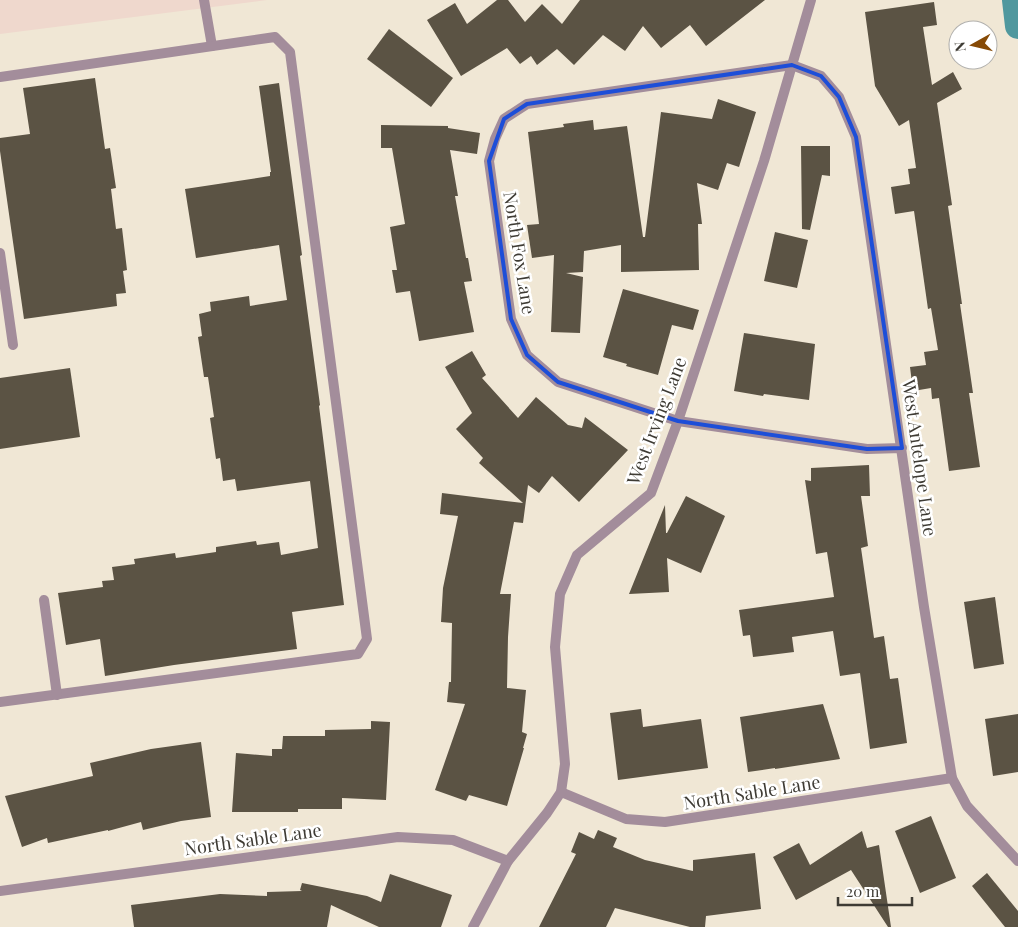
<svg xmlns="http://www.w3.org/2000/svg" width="1018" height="927" font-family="'Playfair Display',serif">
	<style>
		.commercial { fill: #efd8cd }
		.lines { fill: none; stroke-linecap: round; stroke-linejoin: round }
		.canal { stroke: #50989e; stroke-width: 26 }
		.building { fill: #5b5344 }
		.lane { stroke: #a38d9b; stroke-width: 10 }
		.street { stroke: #a38d9b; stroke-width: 10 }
		.marked { fill: none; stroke: #1d4ed8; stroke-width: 4; stroke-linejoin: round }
		.labels { text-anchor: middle; stroke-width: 5; stroke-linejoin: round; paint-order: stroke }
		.street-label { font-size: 18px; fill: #3e3b34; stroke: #fff }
	</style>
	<rect width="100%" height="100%" fill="#f0e7d5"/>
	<!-- commercial -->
	<polygon class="commercial" points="0,0 267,0 0,34"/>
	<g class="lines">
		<!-- canal -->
		<polyline class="canal" points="1015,0 1018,26"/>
	</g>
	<!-- building -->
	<g class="building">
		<polygon points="497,0 508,0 525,22 542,4 562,24 580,0 765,0 706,46 690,25 661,48 643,26 625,51 603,35 574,65 557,49 537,65 531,56 520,64 507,48 461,76 427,20 455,3 467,24"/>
		<polygon points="934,2 937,25 923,27 932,85 953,72 962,89 937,103 952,205 948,206 962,304 960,304 973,393 969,393 980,467 949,471 939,398 932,399 931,388 913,391 910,367 926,365 924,352 938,350 931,308 928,309 914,211 895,214 891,187 910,184 908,169 916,168 909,120 899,126 875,86 865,12"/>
		<polygon points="389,29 453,78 431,107 367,59"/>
		<polygon points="95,78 105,149 110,148 116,188 111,189 116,229 122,228 127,270 123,271 126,293 116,294 117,306 24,319 0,151 0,138 30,134 23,88"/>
		<polygon points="279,83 302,255 300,256 320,405 319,406 344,605 292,612 297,649 174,665 105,676 100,639 66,645 58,593 103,587 102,581 114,580 112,567 135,564 134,559 175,553 176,558 216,552 216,547 256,541 257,545 279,542 281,555 318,548 310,481 237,491 235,479 223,481 220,458 216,459 210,418 214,417 208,377 204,377 198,337 202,336 199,314 211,311 210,302 249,296 250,306 287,300 279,245 196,258 185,189 270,176 270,172 271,172 259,86"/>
		<polygon points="718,99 756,112 739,167 727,163 718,190 697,183 702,224 698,224 699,270 621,272 621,245 584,251 583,272 566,273 583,277 580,333 551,332 554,255 532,258 527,225 539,224 528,132 564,127 563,124 593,120 594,130 627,126 643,237 645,237 661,112 712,119"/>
		<polygon points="381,125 448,126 448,128 480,133 477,154 450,150 458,196 455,196 466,258 468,258 472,281 464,282 474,332 419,341 410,291 396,293 392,270 397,270 390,227 405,224 392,148 381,148"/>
		<polygon points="801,146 830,146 830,176 822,175 810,230 802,229"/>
		<polygon points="775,232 808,240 797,288 764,281"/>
		<polygon points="623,289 699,310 693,330 672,325 658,375 626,366 627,364 603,357"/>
		<polygon points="744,333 815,344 809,400 764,394 763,396 734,391"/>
		<polygon points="472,351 486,375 482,378 518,418 536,397 568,425 582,428 585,417 628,450 579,502 552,476 539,493 528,485 523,523 514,522 500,594 511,594 508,637 507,688 526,690 522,732 527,734 523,748 524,748 507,806 469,795 466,801 435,790 465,704 447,702 449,682 451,682 452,623 441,622 443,588 458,516 440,514 442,493 523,503 479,463 483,458 456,429 472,413 445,367"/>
		<polygon points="70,368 80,437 0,449 0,378"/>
		<polygon points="869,465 870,496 861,496 868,546 861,548 874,638 884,636 890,679 898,678 907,743 870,749 860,673 840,676 833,631 792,637 794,652 753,657 750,635 743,636 739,610 834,597 827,552 816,554 805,480 811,481 811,468"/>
		<polygon points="686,496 725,516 701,573 667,558 669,592 629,594 665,505 666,533 667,533"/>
		<polygon points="995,597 1004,664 974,669 964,602"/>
		<polygon points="823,704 840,759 775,769 775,768 748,772 740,717"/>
		<polygon points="641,709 643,727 701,719 708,768 618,780 610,713"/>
		<polygon points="1018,714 1018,772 993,776 985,719"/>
		<polygon points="371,721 390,722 386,800 342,798 342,809 298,809 298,812 232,812 236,753 272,756 272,749 282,749 283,736 325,736 325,730 371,729"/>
		<polygon points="201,742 211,817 181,821 143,830 141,822 108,831 108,830 48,843 47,838 22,847 5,796 93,776 90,763 151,749"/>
		<polygon points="931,816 956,878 920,893 895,831"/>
		<polygon points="598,830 617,838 613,847 645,860 693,871 693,860 755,853 761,909 706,916 705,927 690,927 615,908 606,927 539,927 576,854 571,852 579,832 594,839"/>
		<polygon points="862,831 867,848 879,845 891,927 888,927 851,870 796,900 773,857 799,843 810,865"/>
		<polygon points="987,873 1018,911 1018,927 1005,927 972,886"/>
		<polygon points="390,874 452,895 441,927 379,927 331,905 327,927 134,927 131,905 220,894 267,896 267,892 302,891 300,890 302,883 367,896 381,902"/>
	</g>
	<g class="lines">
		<!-- lane -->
		<g class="lane">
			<polyline points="204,0 212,46"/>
			<polyline points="0,77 275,37 290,52 367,639 358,654 0,702"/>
			<polyline points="0,253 13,345"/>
			<polyline points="44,600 57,695"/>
		</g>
		<!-- street -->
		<g class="street">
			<polyline points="902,448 867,449 678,421 558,382 527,355 511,319 489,161 495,139 504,119 527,104 792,65 821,76 839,97 856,137 924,607 952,778 967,806 1018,861"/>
			<polyline points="561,792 626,819 665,822 952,778"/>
			<polyline points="0,891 398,837 453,840 508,861"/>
			<polyline points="473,927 508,861 547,813 561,792 565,764 555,647 560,594 577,555 651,493 678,421 764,161 811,0"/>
		</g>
	</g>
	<!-- marked area -->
	<path class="marked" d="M792 65 821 76 839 97 856 137 902 448 867 449 678 421 558 382 527 355 511 319 489 161 504 119 527 104Z"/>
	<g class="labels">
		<!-- street labels -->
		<g class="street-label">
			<text transform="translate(519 253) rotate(81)" y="6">North Fox Lane</text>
			<text transform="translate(657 421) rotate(-69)" y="6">West Irving Lane</text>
			<text transform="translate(919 458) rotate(82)" y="6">West Antelope Lane</text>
			<text transform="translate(752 793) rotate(-9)" y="6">North Sable Lane</text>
			<text transform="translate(253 840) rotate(-8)" y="6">North Sable Lane</text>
		</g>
	</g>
	<!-- north arrow -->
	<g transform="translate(973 45) rotate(262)"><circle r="24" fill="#ffffff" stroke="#b2b1ae"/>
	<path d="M0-4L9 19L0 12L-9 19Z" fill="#864a06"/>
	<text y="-8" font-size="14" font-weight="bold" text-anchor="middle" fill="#3e3b34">N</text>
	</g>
	<!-- scale -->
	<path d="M838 897v8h74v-8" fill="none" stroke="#3e3b34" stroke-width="2.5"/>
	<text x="846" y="897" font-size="15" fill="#3e3b34" stroke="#ffffff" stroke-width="4" paint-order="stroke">20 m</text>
</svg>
